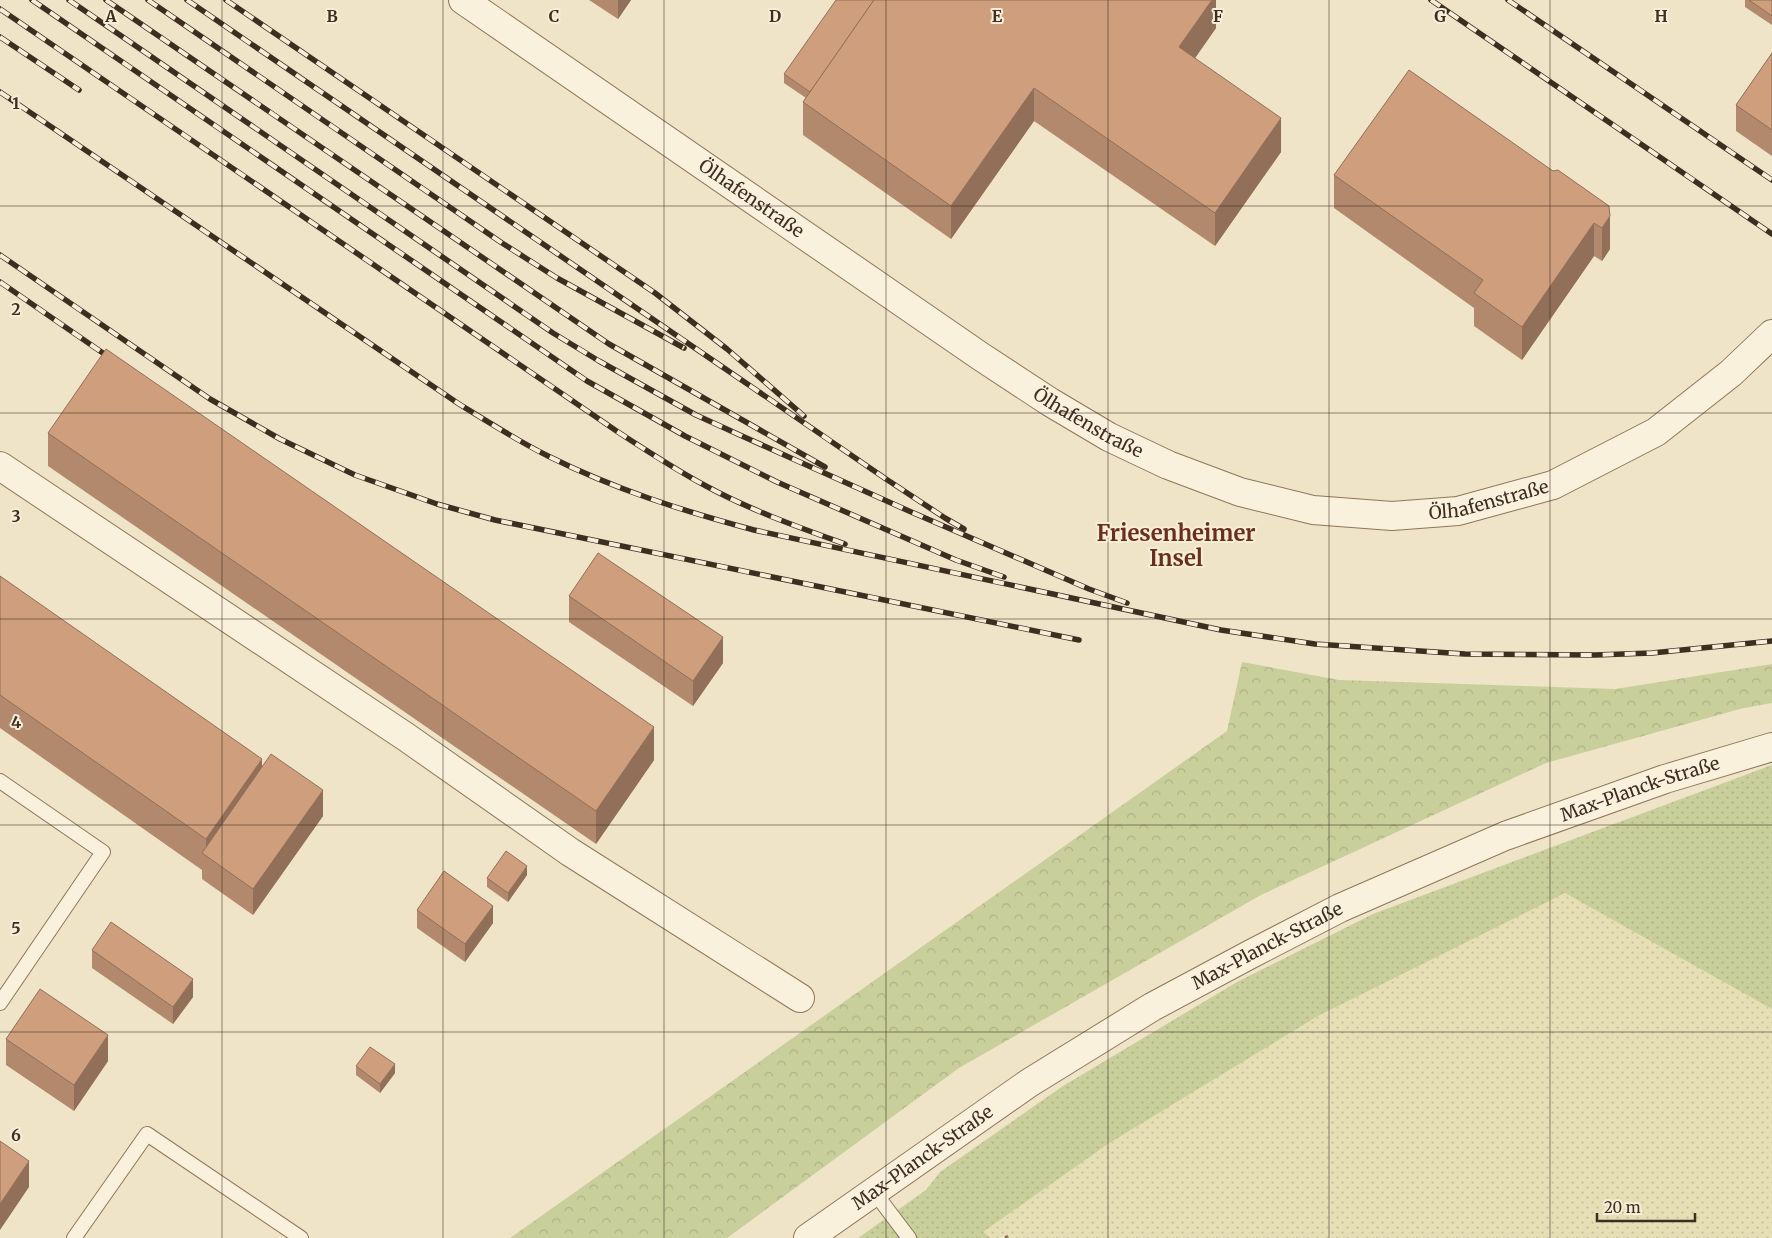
<svg xmlns="http://www.w3.org/2000/svg" width="1772" height="1238" font-family="Merriweather,serif">
	<style>
		.farmland { fill: url(#farmland-dots) }
		.green { fill: url(#green-dots) }
		.forest { fill: url(#forest-crowns) }
		.lines { fill: none; stroke-linecap: round; stroke-linejoin: round }
		.lane-casing { stroke: #8d765c; stroke-width: 16 }
		.street-casing { stroke: #8d765c; stroke-width: 30 }
		.path { stroke: #8d765c; stroke-width: 3; stroke-dasharray: 4 2.5; stroke-linecap: butt }
		.lane { stroke: #faf1dc; stroke-width: 14 }
		.street { stroke: #faf1dc; stroke-width: 28 }
		.rail-casing { stroke: #3d2e20; stroke-width: 5.5 }
		.rail { stroke: #f7eed8; stroke-width: 4; stroke-dasharray: 11; stroke-linecap: butt }
		.wall { fill: #b2896c }
		.shaded-wall { fill: #916f58 }
		.building { fill: #cf9f7d; stroke: #916f58 }
		.grid { fill: none; stroke: #3d2e20; stroke-width: 1; stroke-opacity: 0.55 }
		.labels { text-anchor: middle; stroke-width: 4; stroke-linejoin: round; paint-order: stroke }
		.street-label { font-size: 18px; fill: #3d2e20; stroke: #f7eed8 }
		.district-label { font-size: 22px; font-weight: bold; fill: #6b2e1e; stroke: #f7eed8 }
		.grid-label { font-size: 16px; text-anchor: middle; font-weight: bold; fill: #3d2e20; stroke: #f7eed8; stroke-width: 4; stroke-linejoin: round; paint-order: stroke }
	</style>
	<defs>
		<pattern id="farmland-dots" width="8" height="8" patternUnits="userSpaceOnUse" patternTransform="scale(1.25)"><rect width="8" height="8" fill="#e6deb5"/><path d="M2 2h.1M6 6h.1" fill="none" stroke="#c6bf9b" stroke-width="1.8" stroke-linecap="round"/></pattern>
		<pattern id="green-dots" width="8" height="8" patternUnits="userSpaceOnUse" patternTransform="scale(1.25)"><rect width="8" height="8" fill="#c9cf9b"/><path d="M2 2h.1M6 6h.1" fill="none" stroke="#aeb285" stroke-width="1.8" stroke-linecap="round"/></pattern>
		<pattern id="forest-crowns" width="20" height="18" patternUnits="userSpaceOnUse" patternTransform="scale(1.25)"><rect width="20" height="18" fill="#c9cf9b"/><path d="M2 6a3 3 0 1 1 6 0M12 15a3 3 0 1 1 6 0" fill="none" stroke="#aeb285"/></pattern>
	</defs>
	<rect width="100%" height="100%" fill="#f0e4c8"/>
	<!-- farmland -->
	<polygon class="farmland" points="1565,892 1772,1009 1772,1238 991,1238 983,1232 1108,1144 1318,1016"/>
	<!-- green -->
	<polygon class="green" points="1772,765 1772,1009 1565,893 1318,1016 1108,1144 983,1232 991,1238 858,1238 926,1190 940,1172 1063,1086 1237,982 1373,914"/>
	<!-- forest -->
	<polygon class="forest" points="1242,662 1339,680 1615,689 1772,664 1772,703 1740,709 1546,763 1261,895 959,1068 727,1238 510,1238 1227,731"/>
	<g class="lines">
		<defs>
			<g id="lane">
				<polyline points="0,781 103,852 0,1003"/>
				<polyline points="875,1193 909,1238"/>
				<polyline points="74,1238 147,1134 301,1238"/>
			</g>
			<g id="street">
				<path id="s1" d="M463 0 980 356 1050 402 1109 437 1168 465 1240 492 1313 510 1392 516 1458 511 1553 485 1656 432 1731 373 1772 334"/>
				<polyline points="0,466 406,737 570,852 800,998"/>
				<path id="s2" d="M808 1238 1029 1083 1152 1007 1251 954 1340 908 1505 836 1665 779 1772 747"/>
			</g>
		</defs>
		<!-- lane casing -->
		<use href="#lane" class="lane-casing"/>
		<!-- street casing -->
		<use href="#street" class="street-casing"/>
		<!-- path -->
		<polyline class="path" points="1005,1238 1008,1236"/>
		<!-- lane -->
		<use href="#lane" class="lane"/>
		<!-- street -->
		<use href="#street" class="street"/>
		<defs>
			<g id="rail">
				<polyline points="32,0 587,381 685,436 777,482 956,560 1004,577"/>
				<polyline points="69,0 553,333 599,361 696,415 742,436 909,511 1089,589 1127,603"/>
				<polyline points="106,0 609,344 825,467"/>
				<polyline points="148,0 502,243 557,278 684,348"/>
				<polyline points="187,0 886,479 945,518 964,529"/>
				<polyline points="226,0 655,293 727,349 804,416"/>
				<polyline points="1431,0 1772,234"/>
				<polyline points="1508,0 1772,180"/>
				<path d="M0 9 618 432C647 451 676 470 706 486 750 510 798 527 845 544"/>
				<polyline points="0,37 79,90"/>
				<path d="M0 92 459 404C488 422 518 441 548 456 614 489 683 511 754 530L1221 630 1315 644 1465 654 1595 655 1652 653 1772 641"/>
				<polyline points="0,255 210,399 280,439 355,475 437,504 495,520 1079,640"/>
				<polyline points="0,282 113,360"/>
			</g>
		</defs>
		<!-- rail casing -->
		<use href="#rail" class="rail-casing"/>
		<!-- rail -->
		<use href="#rail" class="rail"/>
	</g>
	<!-- wall -->
	<g class="wall">
		<polygon points="589,0 631,0 618,19"/>
		<polygon points="1216,0 1216,28 1195,58 1281,152 1215,246 1034,121 951,239 803,135 803,102 806,98 784,83 784,74"/>
		<polygon points="1745,0 1772,0 1772,25 1745,7"/>
		<polygon points="1772,53 1772,156 1736,131 1736,105"/>
		<polygon points="1553,171 1609,206 1610,249 1602,261 1594,256 1522,360 1474,326 1474,308 1334,208 1334,175"/>
		<polygon points="48,433 654,760 596,844 48,466"/>
		<polygon points="0,576 262,767 323,816 253,915 202,879 202,870 0,728"/>
		<polygon points="569,596 723,663 693,706 569,622"/>
		<polygon points="527,875 508,902 487,887 487,878"/>
		<polygon points="417,910 493,923 465,962 417,928"/>
		<polygon points="92,950 193,997 173,1024 92,968"/>
		<polygon points="6,1039 108,1061 74,1111 6,1065"/>
		<polygon points="356,1066 395,1073 380,1093 356,1075"/>
	</g>
	<!-- shaded-wall -->
	<g class="shaded-wall">
		<polygon points="618,0 631,0 618,19"/>
		<polygon points="1212,0 1216,0 1216,28 1179,81 1179,47"/>
		<polygon points="1034,88 1034,121 951,239 951,206"/>
		<polygon points="1281,118 1281,152 1215,246 1215,213"/>
		<polygon points="1610,216 1610,249 1602,261 1602,228"/>
		<polygon points="1594,223 1594,256 1522,360 1522,327"/>
		<polygon points="723,637 723,663 693,706 693,681"/>
		<polygon points="654,727 654,760 596,844 596,811"/>
		<polygon points="262,759 262,793 206,856 206,839"/>
		<polygon points="323,790 323,816 253,915 253,889"/>
		<polygon points="527,866 527,875 508,902 508,893"/>
		<polygon points="493,906 493,923 465,962 465,944"/>
		<polygon points="193,979 193,997 173,1024 173,1007"/>
		<polygon points="108,1035 108,1061 74,1111 74,1085"/>
		<polygon points="395,1064 395,1073 380,1093 380,1084"/>
		<polygon points="29,1161 29,1187 0,1230 0,1204"/>
	</g>
	<!-- building -->
	<g class="building">
		<polygon points="836,0 874,0 810,92 784,74"/>
		<polygon points="874,0 1212,0 1179,47 1281,118 1215,213 1034,88 951,206 803,102"/>
		<polygon points="1749,0 1772,0 1772,16"/>
		<polygon points="1772,53 1772,130 1736,105"/>
		<polygon points="1409,70 1553,171 1558,170 1609,206 1610,216 1602,228 1594,223 1522,327 1474,293 1483,280 1334,175"/>
		<polygon points="106,349 654,727 596,811 48,433"/>
		<polygon points="598,553 723,637 693,681 569,596"/>
		<polygon points="0,576 262,759 206,839 0,695"/>
		<polygon points="271,754 323,790 253,889 202,853"/>
		<polygon points="506,851 527,866 508,893 487,878"/>
		<polygon points="444,871 493,906 465,944 417,910"/>
		<polygon points="111,922 193,979 173,1007 92,950"/>
		<polygon points="40,989 108,1035 74,1085 6,1039"/>
		<polygon points="370,1047 395,1064 380,1084 356,1066"/>
		<polygon points="0,1141 29,1161 0,1204"/>
	</g>
	<!-- grid -->
	<path class="grid" d="M222 0V1238M443 0V1238M664 0V1238M886 0V1238M1108 0V1238M1329 0V1238M1550 0V1238M0 206H1772M0 413H1772M0 619H1772M0 825H1772M0 1032H1772"/>
	<g class="labels">
		<!-- street labels -->
		<g class="street-label">
			<text dy="6" stroke="none"><textPath href="#s1" startOffset="350">Ölhafenstraße</textPath></text>
			<text dy="6" stroke="none"><textPath href="#s1" startOffset="755">Ölhafenstraße</textPath></text>
			<text dy="6" stroke="none"><textPath href="#s1" startOffset="1175">Ölhafenstraße</textPath></text>
			<text dy="6" stroke="none"><textPath href="#s2" startOffset="950">Max-Planck-Straße</textPath></text>
			<text dy="6" stroke="none"><textPath href="#s2" startOffset="545">Max-Planck-Straße</textPath></text>
			<text dy="6" stroke="none"><textPath href="#s2" startOffset="140">Max-Planck-Straße</textPath></text>
		</g>
		<!-- district labels -->
		<g class="district-label">
			<text x="1176" y="541">Friesenheimer<tspan x="1176" dy="25">Insel</tspan></text>
		</g>
	</g>
	<g class="grid-label">
		<text x="111" y="22">A</text>
		<text x="332" y="22">B</text>
		<text x="554" y="22">C</text>
		<text x="775" y="22">D</text>
		<text x="997" y="22">E</text>
		<text x="1218" y="22">F</text>
		<text x="1440" y="22">G</text>
		<text x="1661" y="22">H</text>
		<text x="16" y="109">1</text>
		<text x="16" y="315">2</text>
		<text x="16" y="522">3</text>
		<text x="16" y="728">4</text>
		<text x="16" y="934">5</text>
		<text x="16" y="1141">6</text>
	</g>
	<!-- scale -->
	<path d="M1597 1213v8h98v-8" fill="none" stroke="#3d2e20" stroke-width="2.5"/>
	<text x="1604" y="1213" font-size="15" fill="#3d2e20" stroke="#f7eed8" stroke-width="4" paint-order="stroke">20 m</text>
</svg>
